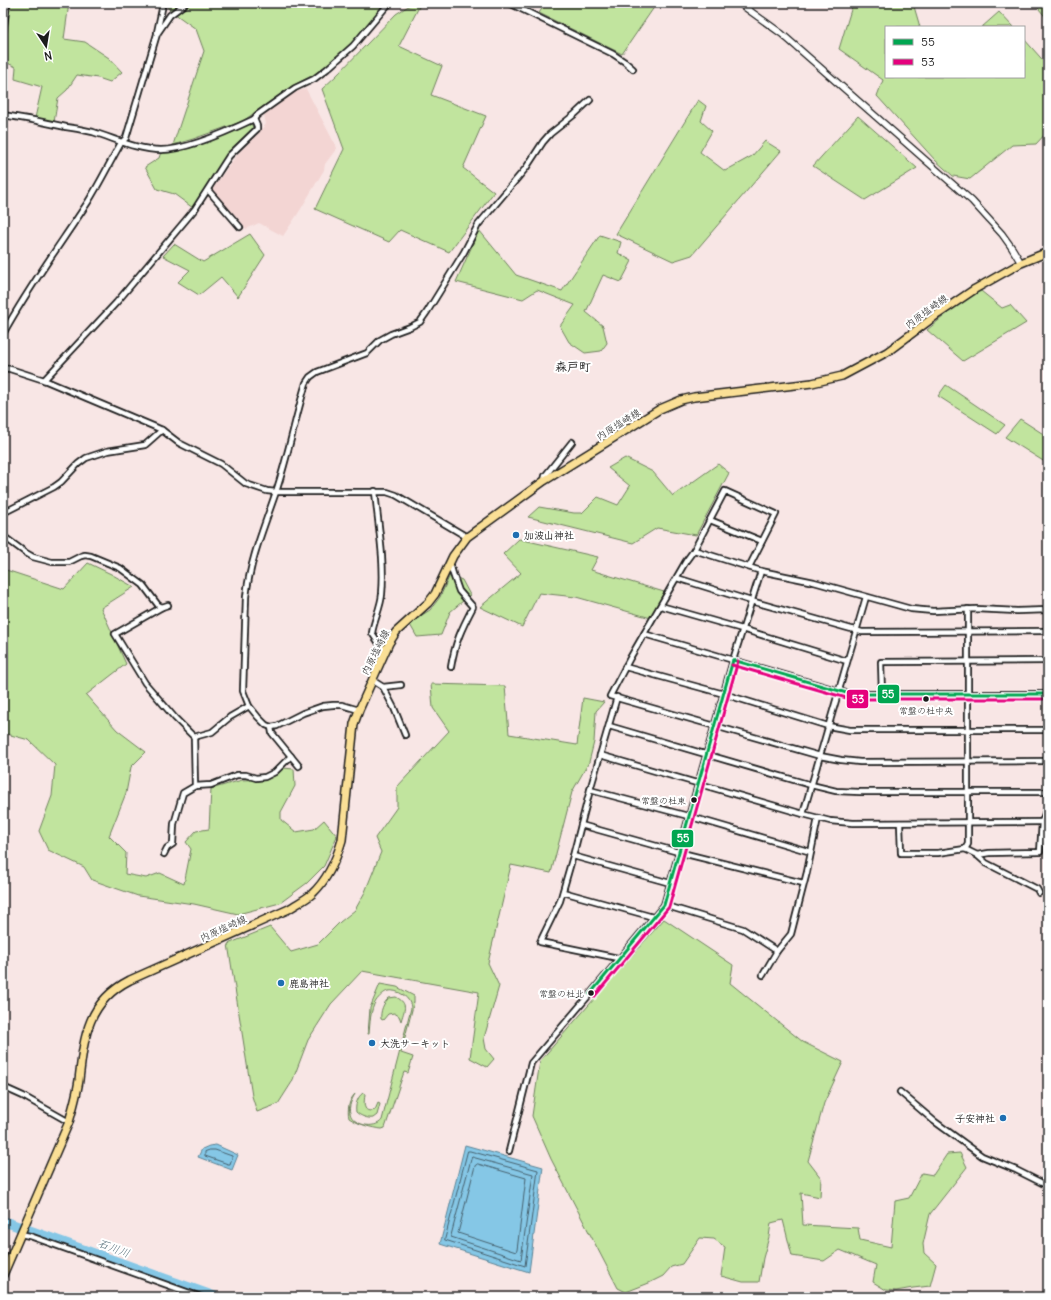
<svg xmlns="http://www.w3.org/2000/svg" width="1051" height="1300" font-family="Delius,'Klee One',sans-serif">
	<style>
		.built { fill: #f3d5d3 }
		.green { fill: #c1e49e; stroke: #6e805d }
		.water { fill: #85c7e6; stroke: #5b8395 }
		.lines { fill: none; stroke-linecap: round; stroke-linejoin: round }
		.shore { stroke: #46606d; stroke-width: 1 }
		.river { stroke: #85c7e6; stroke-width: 10 }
		.minor-casing { stroke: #1c1c1c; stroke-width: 8 }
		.tertiary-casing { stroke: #1c1c1c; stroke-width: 8 }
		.primary-casing { stroke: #1c1c1c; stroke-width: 10 }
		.minor { stroke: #fff; stroke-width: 4.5 }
		.tertiary { stroke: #fff; stroke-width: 5.5 }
		.primary { stroke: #fadf96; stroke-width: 7 }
		.bus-1-casing { stroke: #fff; stroke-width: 6 }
		.bus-2-casing { stroke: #fff; stroke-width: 6 }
		.bus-1 { stroke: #00a651; stroke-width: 3 }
		.bus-2 { stroke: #e5007d; stroke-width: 3 }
		.poi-dot { fill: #1f6fb2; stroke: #fff; stroke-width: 1.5 }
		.bus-dot { fill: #1c1c1c; stroke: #fff; stroke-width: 1.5 }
		.labels { text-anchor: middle; stroke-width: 4; stroke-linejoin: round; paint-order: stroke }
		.bus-label { font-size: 9px; fill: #1c1c1c; stroke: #fff; text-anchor: end }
		.street-label { font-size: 10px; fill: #1c1c1c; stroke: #fff }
		.poi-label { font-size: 10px; font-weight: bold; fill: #1c1c1c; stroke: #fff; text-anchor: start }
		.water-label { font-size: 11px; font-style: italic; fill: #46606d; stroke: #fff }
		.quarter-label { font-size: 12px; font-weight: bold; fill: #1c1c1c; stroke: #fff }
		.line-badge { stroke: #fff; stroke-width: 1.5 }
		.badge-label { font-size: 11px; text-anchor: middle; font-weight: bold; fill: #fff }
	</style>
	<rect width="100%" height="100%" fill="#f8e6e5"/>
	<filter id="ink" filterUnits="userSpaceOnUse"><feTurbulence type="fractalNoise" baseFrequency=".025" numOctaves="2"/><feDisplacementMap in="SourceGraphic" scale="8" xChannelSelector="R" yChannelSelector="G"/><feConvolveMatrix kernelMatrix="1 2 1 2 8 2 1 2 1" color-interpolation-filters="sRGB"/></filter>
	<g filter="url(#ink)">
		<!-- built -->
		<polygon class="built" points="306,89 337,148 325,164 324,170 299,212 283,236 259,223 246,229 239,219 211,191 236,156 266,124 264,115 271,107 295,92"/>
		<!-- green -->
		<g class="green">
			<polygon points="3,3 69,3 64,39 85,42 109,58 122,72 110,82 98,78 77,75 67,90 58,98 54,122 35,118 42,87 15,79 16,67 3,61 3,41 6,33 8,6 3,5"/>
			<polygon points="164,3 385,3 357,38 343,51 317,73 292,86 243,121 193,139 173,145 204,51 196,29 171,11"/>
			<polygon points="413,3 421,3 399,46 442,66 431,95 486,116 463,168 494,192 449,252 400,230 389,242 315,209 344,149 322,89 337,75 396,14"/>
			<polygon points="546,3 657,3 622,54 539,13"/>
			<polygon points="853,3 913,3 920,27 886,27 886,77 1024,77 1024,39 1048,66 1048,131 1036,144 1012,145 970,179 953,176 935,160 877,96 883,80 839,49"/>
			<polygon points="1034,3 1048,3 1048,20"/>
			<polygon points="999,12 1013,27 982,27"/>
			<polygon points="698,100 706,106 701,121 712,131 700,152 725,171 752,156 765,141 781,151 692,255 673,261 616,234"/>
			<polygon points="858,116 917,168 865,200 813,166"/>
			<polygon points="251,122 253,128 222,161 193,208 174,194 157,189 145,167 159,158 161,152 181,150 222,134"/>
			<polygon points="479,230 516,275 562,291 600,235 621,242 618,253 632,261 621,282 603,275 586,312 603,326 607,343 601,351 585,353 569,342 560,326 575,305 537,290 523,299 456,282"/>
			<polygon points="250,234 265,255 238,297 221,277 199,295 178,282 190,270 163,256 174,244 203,262"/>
			<polygon points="981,291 1002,308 1010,305 1026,323 963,361 927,330 966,298"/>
			<polygon points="946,385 1005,425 997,434 938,396"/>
			<polygon points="1020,419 1048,437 1048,464 1005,437"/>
			<polygon points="625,458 653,472 673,496 718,464 729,473 696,535 657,528 633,543 528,517 539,507 574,513 582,513 598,497 618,505 630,486 608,468"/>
			<polygon points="519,539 598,557 591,570 664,592 651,618 576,597 539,593 522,627 480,607 521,573 503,554"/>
			<polygon points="88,563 111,574 134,587 101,608 126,664 86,695 117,730 146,752 131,767 126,793 109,836 126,853 125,874 146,878 160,873 184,884 191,849 186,842 196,831 209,829 211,789 242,780 265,779 283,768 294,769 295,786 281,812 281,820 296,832 314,829 324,820 337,836 324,866 307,883 280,903 238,914 194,904 138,896 92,880 84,867 48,850 39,831 52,796 55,765 29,740 3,733 3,569 64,589"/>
			<polygon points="450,575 462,580 470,595 450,612 441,635 417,637 409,623 430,610 440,597"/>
			<polygon points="431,684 505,686 509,734 577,745 583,698 604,702 596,711 594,742 589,762 572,792 551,873 511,865 488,963 499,986 484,1038 486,1049 494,1059 487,1067 470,1058 479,992 362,971 331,1004 308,1040 292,1082 278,1104 257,1112 252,1096 228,944 270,927 291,952 318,944 340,922 355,910 365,892 381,852 375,838 397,807 397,787 449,731 433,708"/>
			<polygon points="664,919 733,965 730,983 803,1042 843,1062 824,1103 808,1161 821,1178 820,1197 801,1193 803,1225 858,1228 860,1240 891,1247 895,1201 909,1198 922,1173 933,1175 947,1154 960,1153 967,1167 930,1214 923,1244 924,1253 936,1264 930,1286 913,1288 896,1291 886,1290 873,1282 876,1265 840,1250 824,1261 792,1256 783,1220 771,1223 769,1237 763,1258 759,1282 743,1282 721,1276 725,1247 714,1239 700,1238 682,1264 671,1267 663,1276 649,1283 626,1292 618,1288 551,1159 532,1116 540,1061"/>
			<path d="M380 984 397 987 414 996V1002L401 1053 413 1057 408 1073 404 1072 385 1128 382 1129C371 1128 358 1124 349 1118 347 1109 349 1100 355 1094 352 1099 348 1107 350 1113 352 1125 375 1130 382 1120L411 1008C411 998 398 989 388 991 384 992 379 997 376 1001 370 1010 370 1024 369 1034H368L370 1008Z"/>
			<path d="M396 997C409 1004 404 1010 401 1021L399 1016 394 1013 388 1014 383 1020 381 1019C380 1012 383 1003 389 998Z"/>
			<path d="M363 1093 365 1094C364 1103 362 1114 375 1110L378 1103 380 1104 377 1115 373 1118C368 1119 360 1116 356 1112 355 1106 357 1097 363 1093Z"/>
		</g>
		<!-- water -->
		<g class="water">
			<polygon points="216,1145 238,1155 232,1170 198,1157 202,1149 209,1146"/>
			<polygon points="465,1145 543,1167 529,1272 440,1244"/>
		</g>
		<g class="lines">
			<!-- shore -->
			<g class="shore">
				<polygon points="210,1150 215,1150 232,1156 232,1158 230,1164 228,1164 205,1156 205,1152"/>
				<polygon points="468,1151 470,1151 538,1170 525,1266 445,1240"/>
				<polygon points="472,1157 533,1174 521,1260 451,1237"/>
				<polygon points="478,1164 526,1178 517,1250 516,1252 458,1233 475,1166"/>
			</g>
			<!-- river -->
			<polyline class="river" points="3,1221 216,1297"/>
			<defs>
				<g id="minor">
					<polyline points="509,3 613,54 625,62 633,69"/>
					<polyline points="157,32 162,9 161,3"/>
					<polyline points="3,33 7,4"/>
					<path d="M3 115C24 118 45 122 66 127 75 128 84 130 93 132 116 139 137 150 161 150 186 150 231 130 254 119L257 115 295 88 314 79 327 69 353 46 385 8 390 3"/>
					<polyline points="208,190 240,227"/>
					<path d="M3 334C28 288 59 246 88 202 100 183 110 162 121 143L126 138 157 34 170 15 186 3"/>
					<polyline points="3,368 10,369 44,380 153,426 162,430 179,443 221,464 246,484 267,491 276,492 387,492 396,495 467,537"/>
					<polyline points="44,380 116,303 195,209 229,156 257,129 257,126 254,119"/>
					<polyline points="544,481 545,476 572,442"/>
					<path d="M375 491C378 525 385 560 382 594 381 607 374 620 372 633L385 652"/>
					<polyline points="3,513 54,487 61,482 78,464 86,458 107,451 145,445 162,430"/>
					<polyline points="710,520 762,541"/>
					<polyline points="3,536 26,553 33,557 52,562 69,562 81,556 85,555 91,556 120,568 143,585 158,605 162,607"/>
					<polyline points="694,550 761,571 814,582 911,609 933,611 976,609 1017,611 1048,610"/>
					<path d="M450 563 453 574 459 591 473 607C462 628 455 642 451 667"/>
					<polyline points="749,567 776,514 725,491 694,550 686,561 630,658 610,696 820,756 841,760 860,762 1048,761"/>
					<polyline points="677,578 751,601 862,632 1048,631"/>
					<polyline points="661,606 742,629 847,661"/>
					<polyline points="644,634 733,660 761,571"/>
					<polyline points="625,667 724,694 828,726 850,730 1048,730"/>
					<polyline points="372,680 383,687 394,708 405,735"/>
					<polyline points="383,687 401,685"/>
					<polyline points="882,694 881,662 1048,661"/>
					<polyline points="617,697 590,790 573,856 560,901 540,942 618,958"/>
					<path d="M359 710 342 705H333L323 706 303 713 277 726 271 727 266 725 258 717 249 706 243 691 246 597C250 560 264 527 276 492 288 456 295 419 306 383L310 377 317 372 367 353 380 340 391 334 410 327 420 322 427 312 464 252 478 225 526 168 543 142 550 134 575 114 590 100"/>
					<polyline points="609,726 811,785 836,791 860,792 1048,792"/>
					<polyline points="271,727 272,733 299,766"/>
					<polyline points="194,737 212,732 230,717 249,706"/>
					<polyline points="600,755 803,814 830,821 853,823 1042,822"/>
					<polyline points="195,786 211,785 237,775 246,775 256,778 265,777 275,772 291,756"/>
					<polyline points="590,790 688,816 811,852"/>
					<polyline points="803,814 866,597"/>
					<polyline points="900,823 901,853 938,853 965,849 977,855 986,863 1037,889 1039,893"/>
					<polyline points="581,825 678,852 803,883"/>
					<polyline points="965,849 968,844 968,609"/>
					<polyline points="164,854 167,848 173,844 174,824 183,793 195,786 194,737 175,718 145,683 115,634 162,607 168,605"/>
					<polyline points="977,855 989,853 1040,852 1042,822 1048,805"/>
					<polyline points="573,856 670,883"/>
					<polyline points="563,892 653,917"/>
					<polyline points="763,975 777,951 791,934 807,872 818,818"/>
					<polyline points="3,1087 23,1096 69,1122"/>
					<polyline points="900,1092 934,1121 982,1156 1016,1170 1048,1186"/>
					<polyline points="509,1151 531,1063 590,994 664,905 743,929 777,951"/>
					<polyline points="20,1234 30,1236 201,1297"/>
				</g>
				<g id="tertiary">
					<polyline points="739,3 782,34 972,201 1002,234 1012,248 1021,263"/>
					<polyline points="664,905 733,660 850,694 1048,694"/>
				</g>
				<path id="primary" d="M3 1275 69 1122C73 1108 77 1094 79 1080 84 1037 87 1002 130 980L289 909C296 904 305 900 312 894 328 879 336 861 342 840L354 724 359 710 389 643 396 632 428 603 435 594 453 556 467 537 544 481 660 409 681 400 694 397 812 383 842 376 887 352 938 314 975 289 1021 263 1048 252"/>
			</defs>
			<!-- minor casing -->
			<use href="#minor" class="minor-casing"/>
			<!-- tertiary casing -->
			<use href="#tertiary" class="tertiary-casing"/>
			<!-- primary casing -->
			<use href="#primary" class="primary-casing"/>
			<!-- minor -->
			<use href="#minor" class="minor"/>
			<!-- tertiary -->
			<use href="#tertiary" class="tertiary"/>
			<!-- primary -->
			<use href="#primary" class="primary"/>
			<defs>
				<g id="bus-1">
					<polyline points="733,660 850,694 1048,694"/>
					<polyline points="590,994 664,905 733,660"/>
				</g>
				<g id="bus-2">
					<polyline points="732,665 850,699 1048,699"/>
					<polyline points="594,997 669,907 738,661"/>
				</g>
			</defs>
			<!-- bus-1 casing -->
			<use href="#bus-1" class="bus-1-casing"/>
			<!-- bus-2 casing -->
			<use href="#bus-2" class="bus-2-casing"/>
			<!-- bus-1 -->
			<use href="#bus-1" class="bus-1"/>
			<!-- bus-2 -->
			<use href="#bus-2" class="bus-2"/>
		</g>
	</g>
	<!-- markers -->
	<g class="poi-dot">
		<circle cx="516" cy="535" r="4"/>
		<circle cx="281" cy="983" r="4"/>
		<circle cx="372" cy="1043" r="4"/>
		<circle cx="1003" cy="1118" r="4"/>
	</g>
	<g class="bus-dot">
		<circle cx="926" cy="699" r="3.5"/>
		<circle cx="694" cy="800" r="3.5"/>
		<circle cx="591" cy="993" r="3.5"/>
	</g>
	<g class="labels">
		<!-- bus labels -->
		<g class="bus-label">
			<text x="926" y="714" text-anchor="middle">常盤の杜中央</text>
			<text x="686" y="804">常盤の杜東</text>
			<text x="584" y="997">常盤の杜北</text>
		</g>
		<!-- street labels -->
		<g class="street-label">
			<text transform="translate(926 311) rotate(-36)" y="4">内原塩崎線</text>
			<text transform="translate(618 424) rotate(-32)" y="4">内原塩崎線</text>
			<text transform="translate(375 652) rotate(-63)" y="4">内原塩崎線</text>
			<text transform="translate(223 928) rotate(-24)" y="4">内原塩崎線</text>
		</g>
		<!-- poi labels -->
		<g class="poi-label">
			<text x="524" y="539">加波山神社</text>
			<text x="289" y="987">鹿島神社</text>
			<text x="380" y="1047">大洗サーキット</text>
			<text x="995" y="1122" text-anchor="end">子安神社</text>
		</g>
		<!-- water labels -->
		<g class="water-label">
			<text transform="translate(114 1248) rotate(20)" y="4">石川川</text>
		</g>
		<!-- quarter labels -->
		<g class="quarter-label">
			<text x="573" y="371">森戸町</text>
		</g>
	</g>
	<g class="line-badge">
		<rect x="877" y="684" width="23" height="20" rx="4" fill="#00a651"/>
		<rect x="846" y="689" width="23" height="20" rx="4" fill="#e5007d"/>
		<rect x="671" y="829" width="23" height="19" rx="4" fill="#00a651"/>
	</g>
	<g class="badge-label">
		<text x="888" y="698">55</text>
		<text x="858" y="703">53</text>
		<text x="683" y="842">55</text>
	</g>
	<!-- margin -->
	<rect width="1051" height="1300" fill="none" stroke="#fff" stroke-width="16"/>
	<rect x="8" y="8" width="1035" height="1284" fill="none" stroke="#1c1c1c" stroke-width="1.5" filter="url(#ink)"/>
	<!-- legend -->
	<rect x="885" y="26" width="140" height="52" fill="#ffffff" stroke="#a4a4a4"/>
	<rect x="893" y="39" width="20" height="6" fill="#00a651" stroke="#a4a4a4"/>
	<text x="921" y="46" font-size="12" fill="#1c1c1c">55</text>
	<rect x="893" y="59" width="20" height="6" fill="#e5007d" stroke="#a4a4a4"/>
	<text x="921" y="66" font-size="12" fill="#1c1c1c">53</text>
	<!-- north arrow -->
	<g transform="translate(46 46) rotate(168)" stroke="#ffffff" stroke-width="3" paint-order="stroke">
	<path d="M0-3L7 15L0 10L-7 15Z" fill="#1c1c1c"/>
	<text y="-6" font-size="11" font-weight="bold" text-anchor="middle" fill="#1c1c1c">N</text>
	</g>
</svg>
